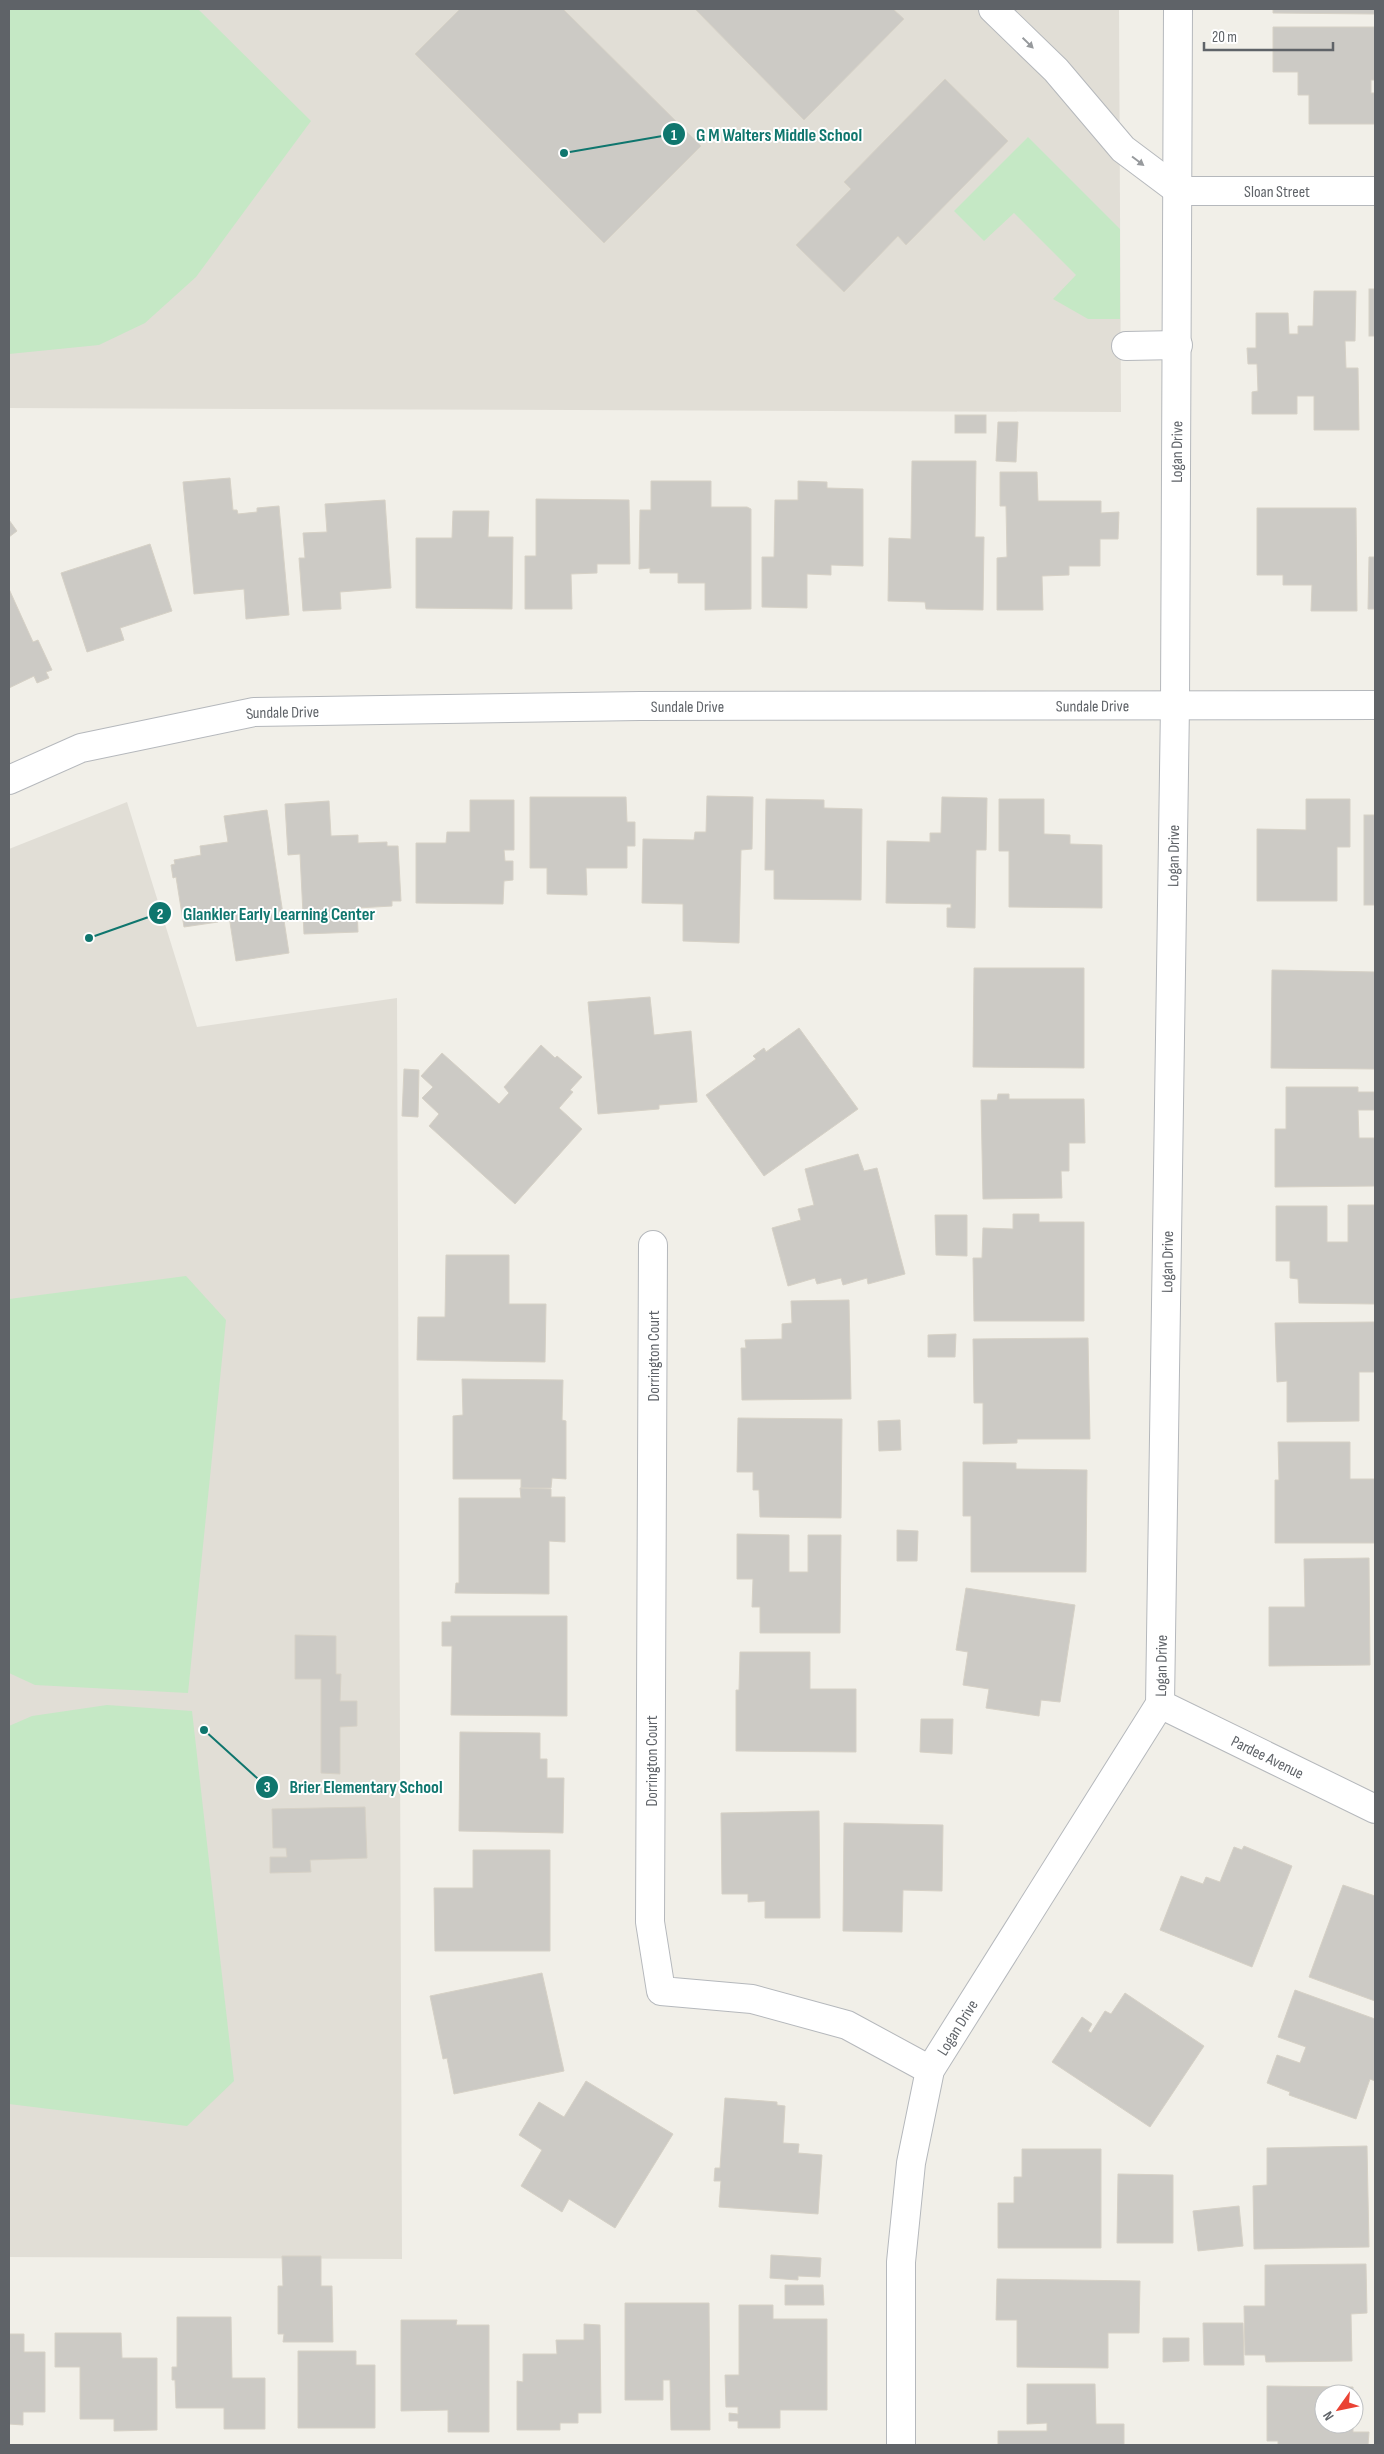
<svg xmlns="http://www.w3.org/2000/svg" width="1384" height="2454" font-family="'Sofia Sans Condensed',sans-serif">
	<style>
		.education { fill: #e1ded6 }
		.green { fill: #c5e8c5 }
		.building { fill: #cccac5; stroke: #d6d1c6 }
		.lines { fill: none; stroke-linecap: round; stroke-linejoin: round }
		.minor-casing { stroke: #b5b8bc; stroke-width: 30 }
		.minor { stroke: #fff; stroke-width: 28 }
		.oneway { fill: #979a9d }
		.labels { text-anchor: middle; stroke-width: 4; stroke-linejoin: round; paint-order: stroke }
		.street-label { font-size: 16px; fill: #5f6368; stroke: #fff }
		.leader { fill: none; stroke: #0f766e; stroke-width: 2 }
		.callout-dot { fill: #0f766e; stroke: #fff; stroke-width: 2 }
		.mark-label { font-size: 15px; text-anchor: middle; font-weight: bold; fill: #fff }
		.callout-label { font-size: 18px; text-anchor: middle; font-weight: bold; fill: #0f766e; stroke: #fff; stroke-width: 4; stroke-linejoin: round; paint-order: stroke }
	</style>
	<rect width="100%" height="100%" fill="#f1efe8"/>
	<!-- education -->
	<g class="education">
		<polygon points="9,9 1119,9 1121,412 9,408"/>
		<polygon points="127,802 197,1027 397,998 402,2259 9,2257 9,849"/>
	</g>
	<!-- green -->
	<g class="green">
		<polygon points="9,9 198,9 311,121 196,277 145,323 99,345 9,354"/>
		<polygon points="1028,137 1120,229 1120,319 1088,319 1053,299 1076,275 1014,213 984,241 954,211"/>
		<polygon points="186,1276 226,1320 188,1693 35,1685 9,1673 9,1299"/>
		<polygon points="107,1705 192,1711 234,2081 187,2126 9,2104 9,1726 32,1716"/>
	</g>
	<!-- building -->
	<g class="building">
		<polygon points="460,9 563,9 701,146 604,243 415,54"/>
		<polygon points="695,9 893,9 904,19 804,120"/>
		<polygon points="1273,9 1375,9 1375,14 1273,13"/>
		<polygon points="1273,27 1375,27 1375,80 1371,80 1371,93 1375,93 1375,124 1309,124 1309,95 1298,95 1298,72 1273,72"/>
		<polygon points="945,79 1008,141 906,245 898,236 844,292 796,245 851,189 844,182"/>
		<rect x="1369" y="289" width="6" height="47"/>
		<polygon points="1314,291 1356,291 1355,341 1345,341 1346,368 1358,368 1359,430 1314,430 1314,396 1297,396 1297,414 1252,414 1252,392 1258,391 1257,364 1248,364 1247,348 1256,348 1256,313 1288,313 1289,334 1298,334 1298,326 1313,326"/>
		<rect x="955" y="415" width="31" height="18"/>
		<polygon points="998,422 1018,422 1016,462 996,461"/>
		<polygon points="912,461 976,461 975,537 984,537 983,610 926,609 925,602 888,601 889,538 911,539"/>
		<polygon points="1000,472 1037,472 1038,501 1101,501 1101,513 1119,512 1118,539 1100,539 1100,566 1069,566 1069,575 1042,576 1043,610 997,610 997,558 1007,557 1006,506 1000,506"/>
		<polygon points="230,478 233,510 237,510 238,514 257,512 257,508 279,506 289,615 246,619 244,589 194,594 183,482"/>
		<polygon points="651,481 711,481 711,507 747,507 751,509 751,609 705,610 705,583 678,583 678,573 650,573 650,568 639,569 640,510 651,510"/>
		<polygon points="798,481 827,482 827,488 863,489 863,566 831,565 831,575 807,574 807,608 762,607 762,557 774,557 775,500 798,500"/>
		<polygon points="536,499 629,500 630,564 597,564 597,573 571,574 572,609 525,609 525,556 536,556"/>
		<polygon points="385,500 391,588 340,592 341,609 303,611 299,558 305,558 303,533 327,532 325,504"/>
		<polygon points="1257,508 1356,508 1357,611 1311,611 1312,585 1283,585 1283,575 1257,575"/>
		<polygon points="453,511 489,511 488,537 513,537 512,609 416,608 416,538 452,538"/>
		<polygon points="9,520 17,531 9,537"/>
		<polygon points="150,544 172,611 120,628 124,640 87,652 61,573"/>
		<polygon points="1369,557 1375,557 1375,609 1368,609"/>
		<polygon points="9,589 33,642 38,640 52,670 46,672 49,678 37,683 34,676 9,688"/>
		<polygon points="707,796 753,797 752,849 741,850 739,943 683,941 683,904 642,903 643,839 694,840 695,832 706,832"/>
		<polygon points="530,797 626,797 627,822 635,822 635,846 627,846 627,868 586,868 587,895 547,894 547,868 530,868"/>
		<polygon points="942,797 987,798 986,850 976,850 975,928 947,927 947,908 951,908 951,904 886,903 887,841 930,842 930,833 941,833"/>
		<polygon points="766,799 824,800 824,808 862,809 861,900 774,899 774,870 765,870"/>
		<polygon points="999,799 1044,799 1044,834 1070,835 1070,844 1102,845 1102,908 1009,907 1009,851 999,851"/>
		<polygon points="1306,799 1350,799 1350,847 1337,847 1337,901 1257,901 1257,829 1306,830"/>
		<polygon points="470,800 514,800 514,850 504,850 505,861 513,861 513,880 504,881 503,904 416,903 416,843 446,843 447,832 470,832"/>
		<polygon points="329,801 331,836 358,835 358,843 387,842 387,846 398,846 401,901 392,901 392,906 357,908 358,932 304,934 300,854 288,855 285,804"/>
		<polygon points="267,810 289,953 236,961 229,916 217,918 218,922 184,927 176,877 173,878 171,865 175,864 174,860 201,855 200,846 228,842 224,816"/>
		<rect x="1364" y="815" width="11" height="90"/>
		<polygon points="974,968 1084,968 1084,1068 973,1067"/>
		<polygon points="1272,970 1375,972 1375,1069 1271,1068"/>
		<polygon points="650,997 654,1035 691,1031 697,1102 659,1105 659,1109 598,1114 588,1002"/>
		<polygon points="799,1028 858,1109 764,1176 706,1095 756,1059 753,1056 764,1048 766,1052"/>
		<polygon points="541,1045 555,1058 557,1056 582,1077 570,1090 573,1092 559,1108 582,1129 515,1204 429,1126 439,1114 422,1098 433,1087 421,1076 442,1053 499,1104 509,1093 504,1087"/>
		<polygon points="404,1069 419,1070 418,1117 402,1116"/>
		<polygon points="1286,1087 1358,1087 1358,1092 1375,1092 1375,1110 1358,1110 1359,1138 1375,1138 1375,1186 1275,1187 1275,1129 1286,1129"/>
		<polygon points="998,1094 1009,1094 1009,1099 1084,1099 1085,1143 1069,1143 1069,1171 1061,1171 1062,1198 983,1199 981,1100 997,1100"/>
		<polygon points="858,1154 864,1171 877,1168 905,1274 868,1284 867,1278 843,1285 841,1278 817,1284 815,1278 788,1286 772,1228 801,1220 798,1209 814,1205 805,1169"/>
		<polygon points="1348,1205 1375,1205 1375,1304 1299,1303 1298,1279 1290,1278 1290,1261 1276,1261 1276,1206 1327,1206 1327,1242 1348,1242"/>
		<polygon points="1013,1214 1039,1214 1039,1222 1084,1222 1084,1321 974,1321 973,1258 982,1258 983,1228 1013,1229"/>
		<polygon points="935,1215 967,1215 967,1256 936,1255"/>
		<polygon points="446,1255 509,1255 509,1304 546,1304 545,1362 417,1360 418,1317 445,1317"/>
		<polygon points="849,1300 851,1399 742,1400 741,1348 746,1348 745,1340 782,1339 782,1324 792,1323 791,1301"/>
		<polygon points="1375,1322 1375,1372 1359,1372 1359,1421 1287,1422 1287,1381 1277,1382 1275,1323"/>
		<polygon points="956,1334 955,1357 928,1357 928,1335"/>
		<polygon points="1088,1338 1090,1439 1017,1439 1017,1443 983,1444 983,1403 974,1403 973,1339"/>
		<polygon points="462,1379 563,1380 562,1420 566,1421 566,1479 552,1478 551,1488 521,1488 521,1479 453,1479 453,1416 463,1415"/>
		<polygon points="738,1418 842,1419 841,1518 760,1517 759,1490 753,1490 753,1472 737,1472"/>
		<polygon points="900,1420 901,1450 879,1451 878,1421"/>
		<polygon points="1278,1442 1350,1442 1350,1479 1375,1479 1375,1543 1275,1543 1275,1480 1279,1480"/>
		<polygon points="963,1462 1016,1463 1016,1469 1087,1470 1086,1572 971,1572 971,1516 963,1516"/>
		<polygon points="520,1488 551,1489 551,1497 565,1497 565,1542 549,1541 549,1594 455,1593 456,1583 459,1583 459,1498 521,1498"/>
		<polygon points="897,1530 918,1531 917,1561 897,1561"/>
		<polygon points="737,1534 789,1535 789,1572 808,1572 808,1535 841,1535 840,1633 760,1633 760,1607 752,1607 753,1579 737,1579"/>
		<polygon points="1369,1558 1370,1665 1269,1666 1269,1607 1305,1607 1304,1559"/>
		<polygon points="966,1588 1075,1605 1060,1702 1041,1700 1039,1716 986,1708 989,1689 963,1685 968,1652 956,1650"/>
		<polygon points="451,1616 567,1616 567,1716 451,1715 452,1646 442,1646 442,1622 451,1622"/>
		<polygon points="295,1635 336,1636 336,1674 341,1674 340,1701 357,1701 357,1726 340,1727 340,1774 321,1773 321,1679 295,1679"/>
		<polygon points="740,1652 810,1652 810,1689 856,1689 856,1752 736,1751 736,1690 739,1690"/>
		<polygon points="921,1719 953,1719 952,1754 920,1752"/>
		<polygon points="460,1732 540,1733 540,1759 547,1759 547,1778 564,1778 563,1833 459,1831"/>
		<polygon points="365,1807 367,1858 310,1860 311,1872 270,1873 270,1857 287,1857 286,1848 273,1848 272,1809"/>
		<polygon points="819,1811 820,1918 765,1918 765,1901 748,1902 748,1894 722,1894 721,1813"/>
		<polygon points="844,1823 943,1825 942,1891 903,1890 902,1932 843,1931"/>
		<polygon points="1244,1846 1292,1866 1252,1967 1160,1930 1181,1876 1203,1884 1206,1877 1220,1882 1234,1847 1242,1850"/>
		<polygon points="473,1850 550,1850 550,1951 435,1951 434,1888 473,1888"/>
		<polygon points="1343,1885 1375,1896 1375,2001 1309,1977"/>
		<polygon points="542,1973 564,2071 454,2094 447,2058 443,2059 430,1996"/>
		<polygon points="1295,1990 1375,2019 1375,2081 1370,2079 1356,2119 1289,2095 1290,2092 1267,2083 1277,2055 1300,2063 1306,2047 1278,2037"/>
		<polygon points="1125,1993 1204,2046 1150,2127 1052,2062 1082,2017 1092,2024 1088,2031 1091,2033 1105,2011 1111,2014"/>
		<polygon points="586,2081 673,2134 615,2228 569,2199 562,2212 521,2186 542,2150 519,2135 539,2102 564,2117"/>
		<polygon points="725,2098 777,2102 777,2105 785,2106 783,2143 799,2144 798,2153 822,2155 818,2214 719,2207 721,2181 714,2181 715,2168 720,2168"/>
		<polygon points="1367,2146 1369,2247 1254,2249 1253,2186 1267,2185 1267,2148"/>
		<polygon points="1022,2149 1101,2149 1101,2248 998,2248 998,2203 1014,2203 1014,2177 1022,2177"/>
		<polygon points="1118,2174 1173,2175 1173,2243 1117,2243"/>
		<polygon points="1239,2206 1243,2246 1198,2251 1193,2211"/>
		<polygon points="771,2255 821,2258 820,2277 798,2276 798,2280 770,2278"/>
		<polygon points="282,2256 321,2256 321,2286 332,2286 333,2342 283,2342 284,2334 278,2334 278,2286 283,2286"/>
		<polygon points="1366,2264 1367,2313 1351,2314 1352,2361 1266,2362 1265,2355 1245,2355 1244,2306 1265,2306 1265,2265"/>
		<polygon points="997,2279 1140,2281 1139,2333 1108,2333 1108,2368 1017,2367 1017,2320 996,2320"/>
		<polygon points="785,2285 823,2285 824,2305 785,2305"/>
		<polygon points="625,2303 709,2303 710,2430 671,2430 670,2380 663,2380 663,2400 625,2400"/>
		<polygon points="739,2305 773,2305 773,2319 827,2319 827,2410 780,2410 780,2428 738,2428 738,2421 729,2421 729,2413 738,2414 738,2407 726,2407 725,2375 739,2375"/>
		<polygon points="177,2317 231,2317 232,2378 265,2378 265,2429 224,2429 224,2408 176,2408 175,2380 172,2380 172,2367 177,2367"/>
		<polygon points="401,2320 457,2320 456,2325 489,2325 489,2432 448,2432 448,2410 401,2411"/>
		<polygon points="1203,2323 1243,2323 1244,2365 1204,2365"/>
		<polygon points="584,2324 600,2325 601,2413 578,2413 578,2423 560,2423 560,2430 517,2430 517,2381 523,2382 523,2354 557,2354 556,2340 584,2340"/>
		<polygon points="55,2333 121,2333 122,2358 157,2358 157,2430 114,2431 114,2419 80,2419 80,2367 55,2367"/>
		<polygon points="9,2334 24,2334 24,2352 45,2352 45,2412 23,2412 23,2425 9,2424"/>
		<polygon points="1163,2338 1189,2338 1189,2361 1163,2362"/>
		<polygon points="298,2351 356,2351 356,2365 375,2365 375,2428 298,2428"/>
		<polygon points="1027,2384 1095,2384 1096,2424 1124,2424 1124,2445 998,2445 998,2431 1047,2431 1047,2423 1027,2424"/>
		<polygon points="1267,2386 1353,2387 1353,2394 1324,2394 1324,2424 1353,2424 1353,2432 1369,2432 1368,2445 1278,2445 1278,2441 1267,2441"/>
	</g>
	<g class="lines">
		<defs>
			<g id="minor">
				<polyline points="993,9 1056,70 1123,149 1179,191"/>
				<path id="s1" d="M1179 191H1375"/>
				<polyline points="1126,346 1178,345"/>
				<path id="s2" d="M9 780 81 748 254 712 640 706 1375 705"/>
				<polyline points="653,1245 650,1922 661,1991 752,1999 847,2025 930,2070"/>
				<path id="s3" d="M1160 1704 1375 1809"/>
				<path id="s4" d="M901 2445V2262L911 2163 930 2070 1160 1704 1175 705 1178 9"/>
			</g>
		</defs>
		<!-- minor casing -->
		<use href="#minor" class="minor-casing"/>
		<!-- minor -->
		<use href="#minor" class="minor"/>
	</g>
	<!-- one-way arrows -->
	<defs><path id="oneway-solid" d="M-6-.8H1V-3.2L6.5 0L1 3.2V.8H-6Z" transform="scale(1.25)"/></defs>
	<g class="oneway">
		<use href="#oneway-solid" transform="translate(1028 43) rotate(44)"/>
		<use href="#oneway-solid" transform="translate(1138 161) rotate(37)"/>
	</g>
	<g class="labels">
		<!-- street labels -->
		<g class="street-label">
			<text dy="6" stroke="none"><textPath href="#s1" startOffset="98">Sloan Street</textPath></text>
			<text dy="6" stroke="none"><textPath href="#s4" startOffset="2062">Logan Drive</textPath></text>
			<text dy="6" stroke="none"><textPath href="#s2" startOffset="1094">Sundale Drive</textPath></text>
			<text dy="6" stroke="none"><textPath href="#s2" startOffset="689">Sundale Drive</textPath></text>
			<text dy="6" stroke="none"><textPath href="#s2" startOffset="284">Sundale Drive</textPath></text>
			<text dy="6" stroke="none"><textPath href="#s4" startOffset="1658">Logan Drive</textPath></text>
			<text dy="6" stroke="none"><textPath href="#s4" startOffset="1252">Logan Drive</textPath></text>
			<text transform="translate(653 1356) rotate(-90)" y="6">Dorrington Court</text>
			<text dy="6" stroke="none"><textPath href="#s4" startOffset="848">Logan Drive</textPath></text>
			<text dy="6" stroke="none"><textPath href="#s3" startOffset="120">Pardee Avenue</textPath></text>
			<text transform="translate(651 1761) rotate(-90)" y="6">Dorrington Court</text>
			<text dy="6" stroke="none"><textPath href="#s4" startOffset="428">Logan Drive</textPath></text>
		</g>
	</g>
	<!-- callouts -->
	<path class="leader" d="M564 153L674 134M89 938L160 913M204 1730L267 1787"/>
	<g class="callout-dot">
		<circle cx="564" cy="153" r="5"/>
		<circle cx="89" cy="938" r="5"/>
		<circle cx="204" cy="1730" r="5"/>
		<circle cx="674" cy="134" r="12"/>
		<circle cx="160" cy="913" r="12"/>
		<circle cx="267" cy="1787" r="12"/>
	</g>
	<g class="mark-label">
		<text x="674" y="140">1</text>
		<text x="160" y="919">2</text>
		<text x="267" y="1792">3</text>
	</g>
	<g class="callout-label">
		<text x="779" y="141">G M Walters Middle School</text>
		<text x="279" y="920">Glankler Early Learning Center</text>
		<text x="366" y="1793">Brier Elementary School</text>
	</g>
	<!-- border -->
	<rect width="1384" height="2454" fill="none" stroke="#5f6368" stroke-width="20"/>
	<!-- north arrow -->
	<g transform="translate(1339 2409) rotate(237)"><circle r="24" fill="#ffffff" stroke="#bfc1c3"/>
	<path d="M0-4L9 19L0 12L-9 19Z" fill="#ea4335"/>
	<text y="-8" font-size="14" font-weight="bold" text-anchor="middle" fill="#5f6368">N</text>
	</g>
	<!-- scale -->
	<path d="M1204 42v8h129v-8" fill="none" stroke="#5f6368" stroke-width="2.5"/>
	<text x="1212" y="42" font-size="15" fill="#5f6368" stroke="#ffffff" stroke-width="4" paint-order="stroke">20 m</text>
</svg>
